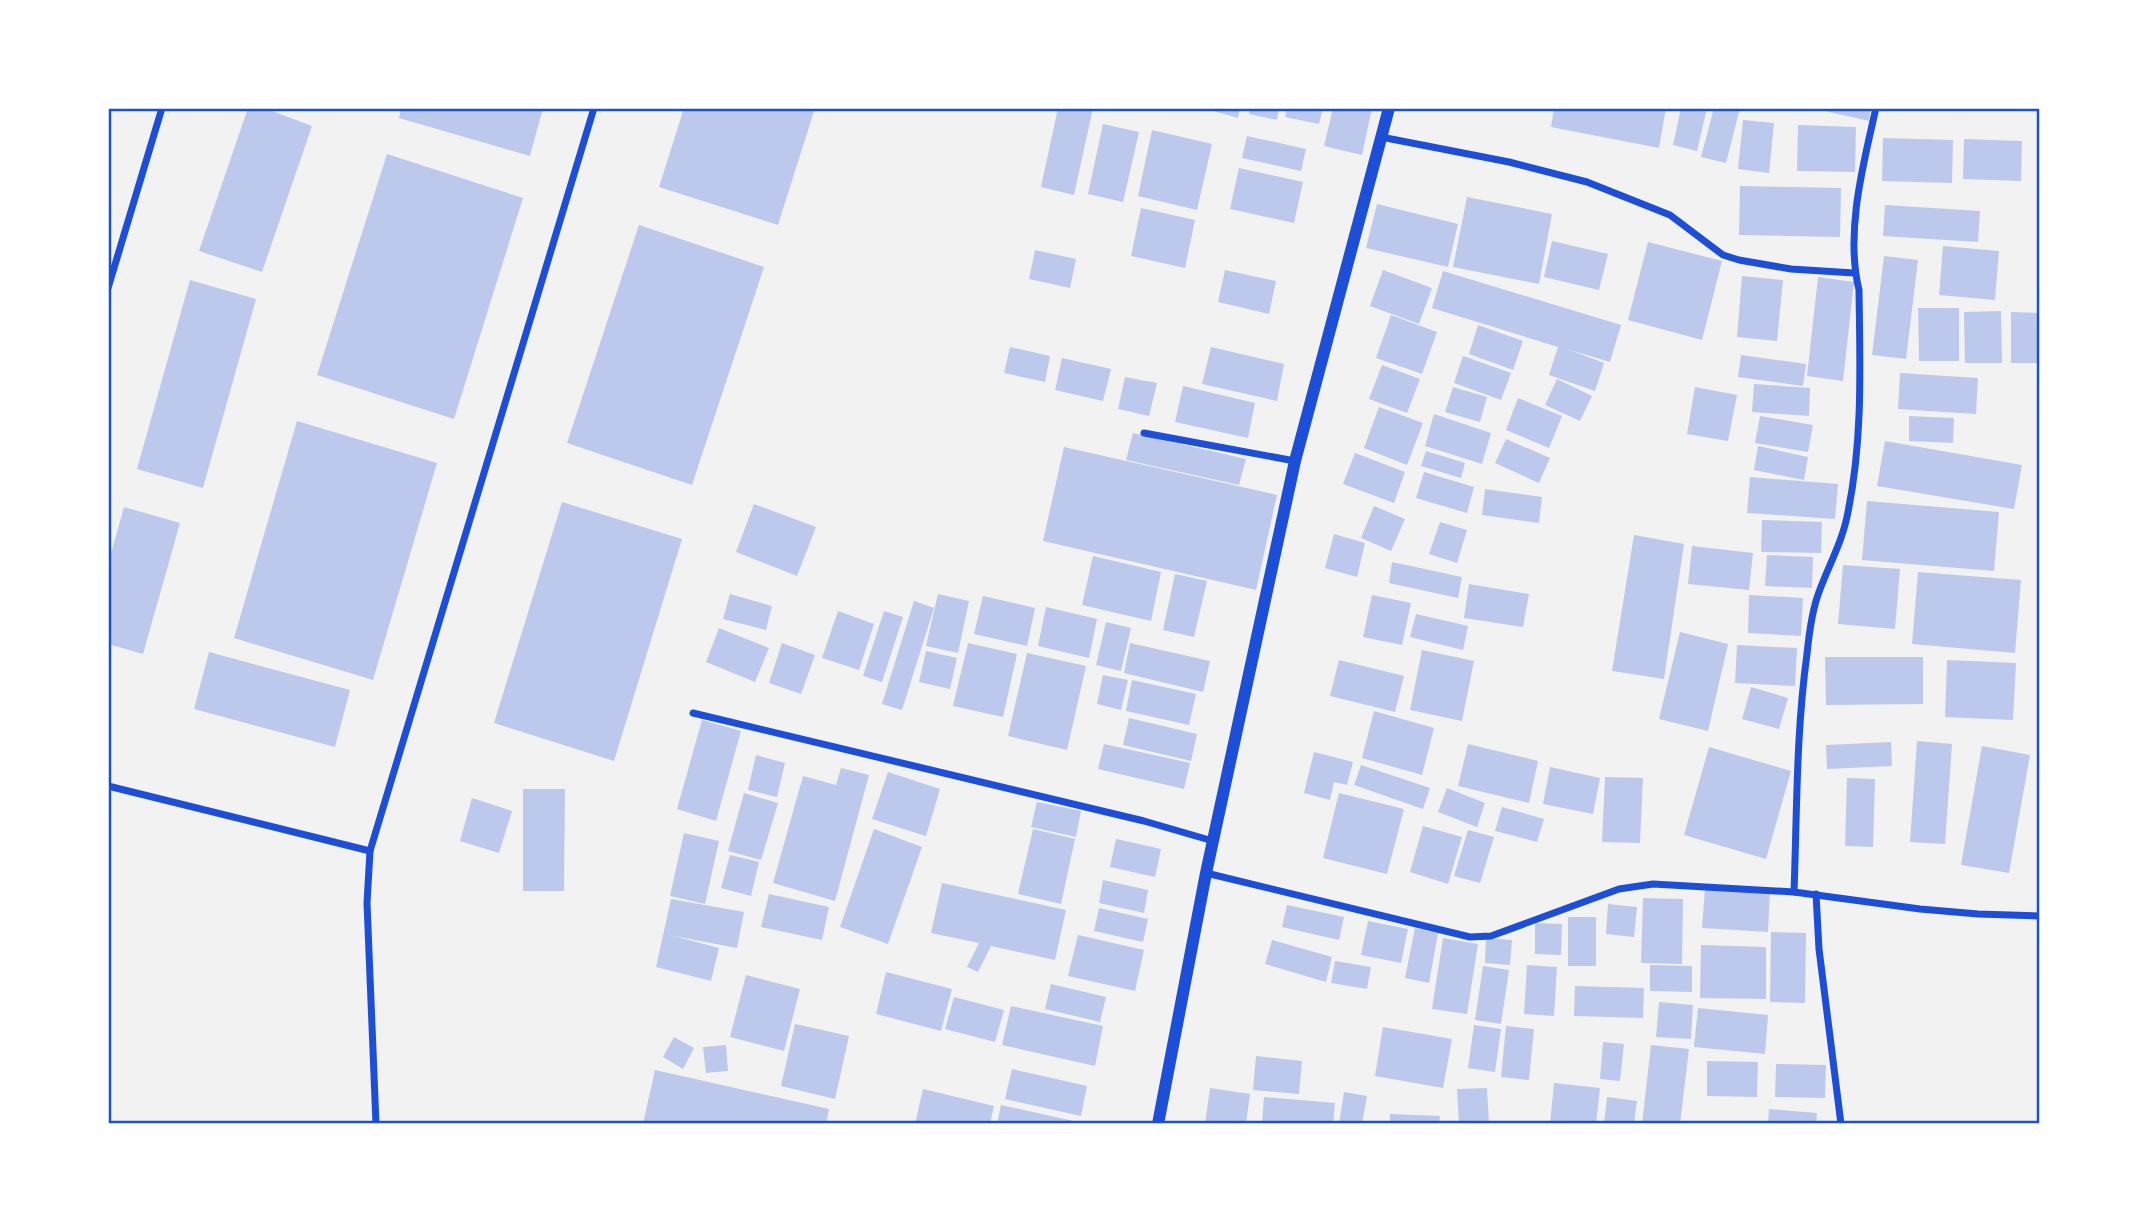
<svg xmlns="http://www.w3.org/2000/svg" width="2148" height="1232" font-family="'Alegreya Sans',sans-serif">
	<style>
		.building { fill: #bdc9ec }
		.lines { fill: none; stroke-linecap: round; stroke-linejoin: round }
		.minor { stroke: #1d4ed8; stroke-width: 7 }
		.tertiary { stroke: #1d4ed8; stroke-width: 12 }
		.neatline { fill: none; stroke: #1d4ed8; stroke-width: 2.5 }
	</style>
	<rect width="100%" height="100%" fill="#f2f2f2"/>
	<!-- building -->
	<g class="building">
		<polygon points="248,108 264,108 312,126 262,272 199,251"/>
		<polygon points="401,108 543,108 530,156 399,118"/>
		<polygon points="684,108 815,108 778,225 659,187"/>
		<polygon points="1058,108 1093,108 1074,195 1041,187"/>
		<polygon points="1203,108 1240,108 1238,118"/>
		<polygon points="1250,108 1279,108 1277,120 1249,114"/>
		<polygon points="1287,108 1323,108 1319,124 1285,117"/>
		<polygon points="1333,108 1372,108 1362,155 1324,146"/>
		<polygon points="1554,108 1666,108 1659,148 1551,127"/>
		<polygon points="1681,108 1707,108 1697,151 1673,145"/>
		<polygon points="1714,108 1740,108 1726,163 1701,157"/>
		<polygon points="1812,108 1871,108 1869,121"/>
		<polygon points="1743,120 1774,123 1769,173 1738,169"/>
		<polygon points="1103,124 1139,132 1123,202 1088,194"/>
		<polygon points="1798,125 1856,127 1855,172 1797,171"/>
		<polygon points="1152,130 1212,144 1197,210 1138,196"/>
		<polygon points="1247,136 1306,149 1301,171 1242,158"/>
		<polygon points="1883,138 1953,140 1952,183 1882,181"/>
		<polygon points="1964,139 2022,141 2021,181 1963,179"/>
		<polygon points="387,154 523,198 454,419 317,375"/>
		<polygon points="1239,168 1303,182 1294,223 1230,209"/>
		<polygon points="1740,186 1841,188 1840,237 1739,235"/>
		<polygon points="1467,197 1552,214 1539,284 1453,267"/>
		<polygon points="1377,204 1458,224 1448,267 1366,248"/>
		<polygon points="1885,205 1980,211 1978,242 1883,236"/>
		<polygon points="1141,208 1195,220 1185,268 1131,256"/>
		<polygon points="639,225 764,267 692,485 567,443"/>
		<polygon points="1552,241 1608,254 1599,290 1544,277"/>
		<polygon points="1648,242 1722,261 1702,340 1628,320"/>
		<polygon points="1943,246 1999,251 1995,300 1939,295"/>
		<polygon points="1035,250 1076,259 1070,288 1029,279"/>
		<polygon points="1884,256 1918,260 1906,359 1872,355"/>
		<polygon points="1225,270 1276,281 1269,314 1218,302"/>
		<polygon points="1383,270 1432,288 1419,324 1370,306"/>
		<polygon points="1443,271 1621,325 1610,362 1570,350 1604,363 1595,391 1549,375 1558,347 1432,308"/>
		<polygon points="1742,276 1783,280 1777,341 1737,337"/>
		<polygon points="1818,277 1854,282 1843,381 1807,376"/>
		<polygon points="190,280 256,299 203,488 137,469"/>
		<polygon points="1918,308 1959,308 1959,361 1919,361"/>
		<polygon points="2001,311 2002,363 1965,363 1964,312"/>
		<polygon points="2011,312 2039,313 2039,363 2011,363"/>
		<polygon points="1391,315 1437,332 1422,374 1376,358"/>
		<polygon points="1478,325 1523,341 1513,370 1469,354"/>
		<polygon points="1010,347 1050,356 1045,382 1004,373"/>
		<polygon points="1211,347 1284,364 1277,401 1202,384"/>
		<polygon points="1741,355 1806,364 1803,386 1738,377"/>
		<polygon points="1463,356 1511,373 1501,400 1454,383"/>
		<polygon points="1062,358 1111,369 1103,401 1055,390"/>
		<polygon points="1382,365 1420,379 1407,413 1369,399"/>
		<polygon points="1900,373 1978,378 1976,414 1898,409"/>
		<polygon points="1125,377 1157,383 1149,416 1118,409"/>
		<polygon points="1557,379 1592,396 1580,421 1545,405"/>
		<polygon points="1754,384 1810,388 1809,416 1752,412"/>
		<polygon points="1183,386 1255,403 1248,438 1175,422"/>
		<polygon points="1453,387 1487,397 1480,422 1445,412"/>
		<polygon points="1695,387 1737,395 1728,441 1687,434"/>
		<polygon points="1518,398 1562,416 1549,448 1506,430"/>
		<polygon points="1379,407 1423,423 1407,465 1364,448"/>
		<polygon points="1434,414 1491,433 1482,464 1425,446"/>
		<polygon points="1760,416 1813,425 1808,452 1755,443"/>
		<polygon points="1909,416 1954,418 1953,443 1909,441"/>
		<polygon points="297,421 437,463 373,680 234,638"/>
		<polygon points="1133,433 1246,459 1239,485 1126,460"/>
		<polygon points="1506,439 1550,458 1539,483 1495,463"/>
		<polygon points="1885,441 2022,465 2014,509 1877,486"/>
		<polygon points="1758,446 1808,457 1804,480 1754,470"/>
		<polygon points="1064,447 1277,495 1256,590 1043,541"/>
		<polygon points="1426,451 1465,463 1461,478 1421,466"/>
		<polygon points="1355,453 1405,472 1394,503 1343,484"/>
		<polygon points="1424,472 1474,487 1467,513 1416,498"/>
		<polygon points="1750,477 1838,484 1835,519 1747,513"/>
		<polygon points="1485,489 1542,497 1539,523 1482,515"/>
		<polygon points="1867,501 1999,512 1994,571 1862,560"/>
		<polygon points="562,502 682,539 614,761 494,723"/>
		<polygon points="754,504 816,527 797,576 736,552"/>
		<polygon points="1374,506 1405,519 1391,551 1361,538"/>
		<polygon points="124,507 180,523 143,654 108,644 108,564"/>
		<polygon points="1762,520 1822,522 1821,553 1761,552"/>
		<polygon points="1440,522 1467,530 1457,563 1429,554"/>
		<polygon points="1334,534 1365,543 1357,577 1325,568"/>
		<polygon points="1634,535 1684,544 1664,679 1612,671"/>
		<polygon points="1692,546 1753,553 1749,590 1688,584"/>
		<polygon points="1767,555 1813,557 1812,588 1765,586"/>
		<polygon points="1093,556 1161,572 1151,621 1082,605"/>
		<polygon points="1392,562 1462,577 1458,598 1389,583"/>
		<polygon points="1843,565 1900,569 1895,629 1838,624"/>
		<polygon points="1918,572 2021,580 2015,653 1912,644"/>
		<polygon points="1175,574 1207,581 1194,637 1163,630"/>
		<polygon points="1469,584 1529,594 1523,627 1464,618"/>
		<polygon points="730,594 772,606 766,630 723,619"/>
		<polygon points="938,594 969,601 958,653 926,646"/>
		<polygon points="1372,595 1411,603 1402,645 1363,637"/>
		<polygon points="1749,595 1803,598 1801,636 1748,633"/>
		<polygon points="983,596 1035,608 1027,646 974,634"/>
		<polygon points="914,601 934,608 902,710 882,704"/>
		<polygon points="1046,607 1097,619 1089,658 1038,646"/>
		<polygon points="838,611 874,624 859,670 822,658"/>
		<polygon points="884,611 903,617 882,682 863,676"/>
		<polygon points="1416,614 1468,626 1463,650 1410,637"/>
		<polygon points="1106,622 1131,628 1121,671 1096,665"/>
		<polygon points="719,628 769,648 755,682 706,662"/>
		<polygon points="1680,632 1728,644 1708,731 1659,719"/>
		<polygon points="782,643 815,655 801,694 769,683"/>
		<polygon points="968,643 1017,654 1003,717 953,706"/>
		<polygon points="1130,643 1210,661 1203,692 1124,673"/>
		<polygon points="1737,645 1797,648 1795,686 1735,683"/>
		<polygon points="1422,650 1474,661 1462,721 1410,710"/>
		<polygon points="926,651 957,658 950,689 919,682"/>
		<polygon points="209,652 350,690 335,747 194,709"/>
		<polygon points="1027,653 1086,666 1067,750 1008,736"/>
		<polygon points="1825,657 1923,657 1923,704 1826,705"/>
		<polygon points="1339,660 1404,676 1395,712 1330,696"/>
		<polygon points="1947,660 2016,663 2013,720 1945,717"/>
		<polygon points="1103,675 1128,680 1121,710 1097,704"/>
		<polygon points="1132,680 1196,694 1189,725 1126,711"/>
		<polygon points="1751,687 1788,698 1779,729 1742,719"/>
		<polygon points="1374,711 1434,728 1422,775 1362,758"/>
		<polygon points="1129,718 1197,734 1191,761 1123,745"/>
		<polygon points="702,720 741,731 716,821 677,809"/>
		<polygon points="1917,741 1952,744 1945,844 1910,842"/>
		<polygon points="1891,742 1892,766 1827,769 1826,745"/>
		<polygon points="1104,744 1190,763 1184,789 1098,769"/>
		<polygon points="1468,744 1538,761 1529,803 1458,786"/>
		<polygon points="1982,746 2030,755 2009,873 1961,865"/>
		<polygon points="1709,747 1791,771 1766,859 1684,835"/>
		<polygon points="1314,752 1353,762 1347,785 1334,782 1330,800 1304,793"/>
		<polygon points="756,755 785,763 777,797 748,790"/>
		<polygon points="1361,765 1430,788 1423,809 1354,785"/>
		<polygon points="1550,767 1600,778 1593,814 1543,804"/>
		<polygon points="841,768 869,775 835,901 773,883 803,776 836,785"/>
		<polygon points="888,772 940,789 926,836 872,819"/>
		<polygon points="1605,777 1643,778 1640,843 1602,842"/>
		<polygon points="1847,778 1875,779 1873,847 1845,846"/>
		<polygon points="1447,788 1485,803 1477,827 1438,812"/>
		<polygon points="523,789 565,789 564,891 523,891"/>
		<polygon points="744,793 778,803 761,860 728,851"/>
		<polygon points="1339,793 1404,809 1387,874 1323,858"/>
		<polygon points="472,798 512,811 499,853 460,841"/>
		<polygon points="1037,802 1081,811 1076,837 1031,827"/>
		<polygon points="1502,807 1544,819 1537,842 1495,831"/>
		<polygon points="1423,826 1462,837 1448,884 1410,872"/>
		<polygon points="874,829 922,847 888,944 840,927"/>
		<polygon points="1033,829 1075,839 1061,904 1018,894"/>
		<polygon points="1468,830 1494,837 1480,883 1454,876"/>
		<polygon points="684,833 719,841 705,904 670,896"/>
		<polygon points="1116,839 1161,849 1155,877 1110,867"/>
		<polygon points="730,855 759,862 751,896 721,888"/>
		<polygon points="1103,880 1148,890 1144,913 1099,903"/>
		<polygon points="942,883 1066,910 1055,960 991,946 978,972 967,967 979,943 931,933"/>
		<polygon points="1705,888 1770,892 1768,932 1702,928"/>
		<polygon points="769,894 829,907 822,940 761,927"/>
		<polygon points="1643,898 1683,899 1682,964 1641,963"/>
		<polygon points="671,899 744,912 737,948 674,936 719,948 711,981 656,967"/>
		<polygon points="1608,904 1637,907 1634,937 1606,934"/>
		<polygon points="1287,905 1344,917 1339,940 1282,927"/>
		<polygon points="1099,908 1148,919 1143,942 1094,931"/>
		<rect x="1568" y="917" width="28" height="49"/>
		<polygon points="1368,921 1408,929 1401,963 1361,955"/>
		<polygon points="1535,923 1562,924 1561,955 1535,954"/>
		<polygon points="1415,928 1438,933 1429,983 1405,978"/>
		<polygon points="1771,932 1806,933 1805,1003 1770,1002"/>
		<polygon points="1078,935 1144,950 1135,991 1068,976"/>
		<polygon points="1443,938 1478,944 1467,1014 1432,1009"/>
		<polygon points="1486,938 1512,940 1510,965 1485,963"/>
		<polygon points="1272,940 1332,957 1326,982 1265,964"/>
		<polygon points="1701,945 1766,947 1766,999 1700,998"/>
		<polygon points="1335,961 1371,967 1367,989 1331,983"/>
		<polygon points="1527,965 1557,967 1554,1016 1524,1014"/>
		<polygon points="1650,965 1692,966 1692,992 1650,991"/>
		<polygon points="1483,966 1509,970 1501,1024 1475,1020"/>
		<polygon points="886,972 952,989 941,1031 876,1014"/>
		<polygon points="746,975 800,989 784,1051 730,1037"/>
		<polygon points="1051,984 1106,997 1100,1022 1045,1009"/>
		<polygon points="1575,986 1644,988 1643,1018 1574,1016"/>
		<polygon points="954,997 1004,1010 995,1042 945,1029"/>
		<polygon points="1659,1002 1693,1005 1691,1039 1656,1037"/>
		<polygon points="1011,1006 1103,1026 1095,1066 1002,1045"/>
		<polygon points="1698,1008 1768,1015 1765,1054 1694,1047"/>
		<polygon points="795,1024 849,1036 835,1099 781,1086"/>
		<polygon points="1474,1025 1501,1029 1495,1072 1468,1068"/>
		<polygon points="1506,1026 1534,1029 1529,1080 1501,1077"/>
		<polygon points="1383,1027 1452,1039 1443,1088 1375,1076"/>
		<polygon points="674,1037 694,1048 683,1069 663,1057"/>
		<polygon points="1603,1042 1624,1044 1620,1081 1600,1079"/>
		<polygon points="726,1045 728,1071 706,1073 703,1047"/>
		<polygon points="1651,1045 1689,1049 1680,1124 1642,1124"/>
		<polygon points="1256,1056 1302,1061 1299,1094 1253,1090"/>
		<polygon points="1707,1061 1758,1062 1757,1097 1707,1096"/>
		<polygon points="1776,1064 1826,1065 1825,1098 1775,1097"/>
		<polygon points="1012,1069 1087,1086 1081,1116 1005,1099"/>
		<polygon points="655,1070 829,1109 826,1124 643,1124"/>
		<polygon points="1554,1083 1600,1088 1596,1124 1550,1124"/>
		<polygon points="1210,1088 1250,1094 1246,1124 1205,1124"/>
		<polygon points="1487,1088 1489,1124 1459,1124 1457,1089"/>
		<polygon points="923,1089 994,1106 990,1124 915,1124"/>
		<polygon points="1344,1092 1367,1096 1362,1124 1339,1124"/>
		<polygon points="1264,1097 1335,1103 1333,1124 1262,1124"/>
		<polygon points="1607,1097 1637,1101 1634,1124 1604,1124"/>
		<polygon points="1001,1105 1078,1122 1078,1124 997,1124"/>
		<polygon points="1769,1109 1817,1113 1816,1124 1768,1124"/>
		<polygon points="1390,1114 1440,1116 1439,1124 1390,1124"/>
	</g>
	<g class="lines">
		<!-- minor -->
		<g class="minor">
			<polyline points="1381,137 1509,162 1587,182 1670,215 1723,255 1739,260 1791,269 1854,273"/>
			<polyline points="108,288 162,108"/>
			<polyline points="1144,433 1295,461"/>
			<polyline points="693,713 1144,821 1213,841"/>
			<polyline points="108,786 370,851"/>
			<polyline points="1206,873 1470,937 1491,936 1619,889 1653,884 1794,892 1920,909 1978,914 2039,916"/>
			<path d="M1794 892C1797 812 1796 733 1807 654 1809 634 1812 610 1819 592 1829 565 1843 540 1848 512 1863 439 1860 365 1859 290 1845 233 1863 165 1876 108"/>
			<polyline points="1816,894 1819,949 1841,1124"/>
			<polyline points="376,1124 367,903 370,851 594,108"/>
		</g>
		<!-- tertiary -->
		<polyline class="tertiary" points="1158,1124 1206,873 1295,461 1389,108"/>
	</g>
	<!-- border -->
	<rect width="2148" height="1232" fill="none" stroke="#ffffff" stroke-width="220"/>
	<rect x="110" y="110" width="1928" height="1012" class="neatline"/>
</svg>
